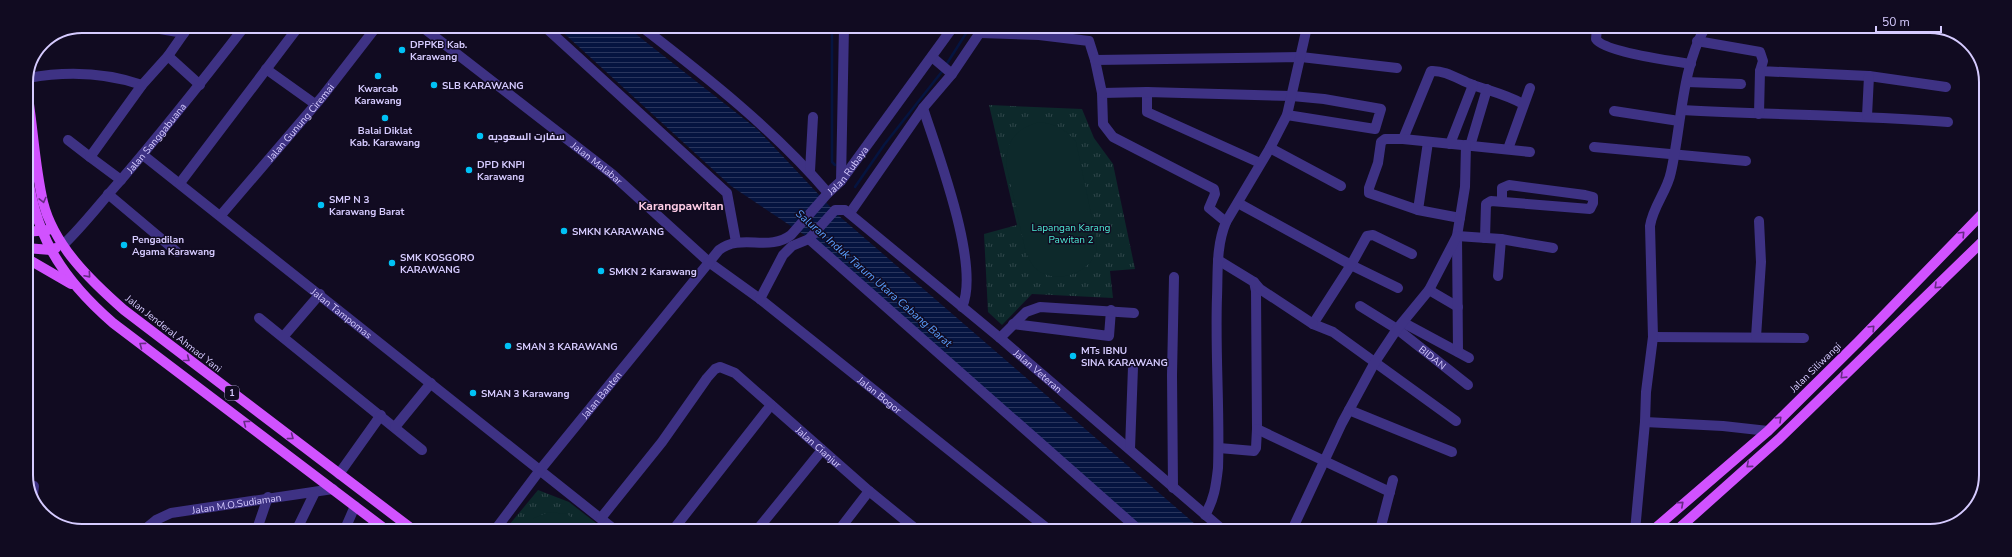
<svg xmlns="http://www.w3.org/2000/svg" width="2012" height="557" font-family="'Nunito Sans',Cairo,sans-serif">
	<style>
		.park { fill: url(#park-tufts) }
		.garden { fill: #0d292b }
		.water { fill: url(#water-rules) }
		.lines { fill: none; stroke-linecap: round; stroke-linejoin: round }
		.stream { stroke: #051440; stroke-width: 2.5 }
		.minor { stroke: #3e3284; stroke-width: 10 }
		.major { stroke: #d152ff; stroke-width: 10 }
		.oneway { stroke: #672b85 }
		.poi-dot { fill: #00c2f6; stroke: #110b21; stroke-width: 1.5 }
		.labels { text-anchor: middle; stroke-width: 3; stroke-linejoin: round; paint-order: stroke }
		.shield { fill: #110b21; stroke: #9b91bc; stroke-width: 1 }
		.shield-label { font-size: 9px; font-weight: bold; fill: #d6cbff }
		.poi-label { font-size: 10px; font-weight: bold; fill: #d6cbff; stroke: #110b21; text-anchor: start }
		.street-label { font-size: 10px; fill: #d6cbff; stroke: #110b21 }
		.park-label { font-size: 10px; fill: #4de9d3; stroke: #110b21 }
		.water-label { font-size: 11px; font-style: italic; fill: #599fff; stroke: #110b21 }
		.quarter-label { font-size: 12px; font-weight: bold; fill: #ffcde7; stroke: #110b21 }
		.rim { fill: none; stroke: #d6cbff; stroke-width: 2 }
	</style>
	<defs>
		<pattern id="park-tufts" width="24" height="20" patternUnits="userSpaceOnUse"><rect width="24" height="20" fill="#0d292b"/><path d="M3 7l-1-3M5 7V3M7 7l1-3M15 17l-1-3M17 17v-4M19 17l1-3" fill="none" stroke="#30474b"/></pattern>
		<pattern id="water-rules" width="6" height="5" patternUnits="userSpaceOnUse"><rect width="6" height="5" fill="#051440"/><path d="M0 2.5h6" fill="none" stroke="#29355d"/></pattern>
	</defs>
	<rect width="100%" height="100%" fill="#110b21"/>
	<!-- park -->
	<g class="park">
		<polygon points="989,105 1082,109 1094,138 1113,164 1135,269 1110,271 1113,298 1032,294 1002,325 988,312 984,234 1017,225"/>
		<polygon points="538,490 569,502 605,530 505,530"/>
	</g>
	<!-- garden -->
	<g class="garden">
		<path d="M1040 122C1056 124 1067 130 1076 142L1097 242C1097 245 1097 251 1095 254 1086 276 1051 285 1034 267 1031 263 1028 257 1026 253L1006 164C1007 139 1017 128 1040 122Z"/>
		<polygon points="549,512 567,514 587,530 523,530 534,518"/>
	</g>
	<!-- water -->
	<polygon class="water" points="556,26 627,27 651,46 757,129 838,215 1202,530 1145,530 818,244 731,186"/>
	<g class="lines">
		<!-- stream -->
		<g class="stream">
			<polyline points="832,27 832,162 835,165"/>
			<polyline points="946,65 970,27"/>
			<polyline points="855,187 884,145 944,69"/>
		</g>
		<!-- minor -->
		<g class="minor">
			<path id="s1" d="M421 26 612 174 710 263 760 299 1049 530"/>
			<polyline points="544,26 727,193 736,242"/>
			<path d="M642 27C708 78 774 130 828 193"/>
			<polyline points="77,28 160,29 184,33"/>
			<path d="M1597 28 1596 39C1604 52 1673 61 1691 64"/>
			<polyline points="1923,28 1948,30"/>
			<polyline points="980,33 1039,35 1089,41 1095,60 1102,93 1103,124 1113,137 1214,189 1215,194 1209,208 1226,222"/>
			<polyline points="1697,41 1760,52 1763,61 1760,71 1869,76 1946,87"/>
			<polyline points="168,56 200,85"/>
			<polyline points="932,57 952,74"/>
			<polyline points="1095,60 1301,57 1397,68"/>
			<polyline points="266,69 315,104"/>
			<path d="M28 78C67 71 104 72 142 85"/>
			<polyline points="1687,82 1741,84"/>
			<polyline points="1147,92 1147,112 1260,163"/>
			<polyline points="1102,93 1147,92 1292,96 1324,99 1381,109 1375,129 1287,115"/>
			<path d="M923 108C937 152 981 266 962 307"/>
			<path d="M1682 110C1770 115 1859 115 1948 122"/>
			<polyline points="1614,111 1679,121"/>
			<polyline points="1759,114 1760,71"/>
			<polyline points="1867,116 1869,76"/>
			<path d="M1403 139 1431 71C1446 70 1459 80 1473 85 1490 91 1507 95 1523 104"/>
			<polyline points="68,140 90,157"/>
			<polyline points="1450,144 1473,85"/>
			<polyline points="1470,146 1487,89"/>
			<polyline points="1594,147 1746,161"/>
			<polyline points="1270,148 1341,186"/>
			<polyline points="1508,149 1530,88"/>
			<path id="s2" d="M143 155 615 530"/>
			<polyline points="810,171 813,117"/>
			<polyline points="121,180 90,157 142,85 168,56 189,26"/>
			<polyline points="841,181 844,27"/>
			<polyline points="180,183 299,26"/>
			<polyline points="108,194 177,252"/>
			<polyline points="1238,203 1351,265 1398,288"/>
			<polyline points="1418,210 1428,142"/>
			<polyline points="850,213 923,108 952,74 983,28"/>
			<path id="s3" d="M221 215 322 97 377 26"/>
			<polyline points="1460,218 1418,210 1369,193 1369,188 1378,163 1381,142 1385,139 1403,139 1530,152"/>
			<polyline points="1485,238 1486,204 1491,201 1590,209 1593,203 1593,197 1585,195 1509,185 1502,188 1502,201"/>
			<polyline points="809,239 1139,530"/>
			<path id="s4" d="M63 245C84 225 101 202 120 181 163 131 204 79 245 26"/>
			<polyline points="1412,254 1373,235 1367,236 1351,265 1313,324 1333,332 1456,421"/>
			<polyline points="1218,260 1254,282 1256,291 1257,429 1256,448 1254,451 1219,448"/>
			<polyline points="1498,276 1501,239"/>
			<polyline points="1254,282 1260,289 1313,324"/>
			<polyline points="1429,290 1458,307"/>
			<path id="s5" d="M760 299 783 255 792 246 809 239 835 210H845L1000 338 1223 530"/>
			<path id="s6" d="M1360 306 1397 329 1468 385"/>
			<polyline points="259,318 422,450"/>
			<polyline points="1404,323 1469,358"/>
			<polyline points="1013,324 1109,336 1111,310"/>
			<polyline points="283,337 320,294"/>
			<polyline points="1653,337 1804,338"/>
			<polyline points="1756,337 1761,262 1759,221"/>
			<polyline points="1000,338 1026,312 1040,307 1134,313"/>
			<polyline points="1458,352 1457,236 1465,187 1466,145"/>
			<polyline points="1349,410 1452,452"/>
			<polyline points="1645,422 1723,426 1768,431"/>
			<polyline points="395,427 431,383"/>
			<polyline points="1257,429 1390,492"/>
			<polyline points="1130,449 1133,367"/>
			<polyline points="339,474 381,415"/>
			<polyline points="1173,488 1172,375 1174,277"/>
			<polyline points="33,495 34,486"/>
			<path d="M1205 515C1214 500 1216 486 1218 468 1220 411 1215 354 1217 297 1218 271 1216 246 1226 222L1270 148 1287 115 1307 27"/>
			<path id="s7" d="M601 518 662 442 707 378 715 369 720 367 735 373 869 491 917 530"/>
			<path id="s8" d="M145 529 156 520 171 513 333 489"/>
			<polyline points="257,529 268,497"/>
			<polyline points="297,529 315,492"/>
			<polyline points="345,529 355,506"/>
			<path id="s9" d="M495 530 540 470 719 250C741 233 769 252 791 235L828 193 841 181 953 27"/>
			<polyline points="673,530 771,405"/>
			<polyline points="757,530 822,450"/>
			<polyline points="839,530 869,491"/>
			<polyline points="1292,530 1342,423 1375,362 1397,329 1429,290 1457,236 1501,239 1553,248"/>
			<polyline points="1380,530 1393,480"/>
			<path d="M1635 531 1645 422 1646 392 1653 337 1650 226C1653 206 1667 192 1671 172 1681 128 1682 66 1705 28"/>
		</g>
		<!-- major -->
		<g class="major">
			<path d="M26 85C33 123 34 163 43 202 54 246 91 281 124 310L412 529"/>
			<path d="M26 162C33 233 60 277 113 323L385 529"/>
			<polyline points="26,232 48,230"/>
			<polyline points="26,248 51,250 56,248"/>
			<polyline points="26,258 71,284"/>
			<polyline points="1652,531 1768,431 1858,342 1985,211"/>
			<polyline points="1676,531 1779,439 1985,239"/>
		</g>
	</g>
	<!-- one-way arrows -->
	<defs><path id="oneway-chevron" d="M-2-3.5L2.5 0L-2 3.5" fill="none" stroke-width="1.6" stroke-linecap="round" stroke-linejoin="round"/></defs>
	<g class="oneway">
		<use href="#oneway-chevron" transform="translate(43 200) rotate(76)"/>
		<use href="#oneway-chevron" transform="translate(1962 234) rotate(-46)"/>
		<use href="#oneway-chevron" transform="translate(88 275) rotate(49)"/>
		<use href="#oneway-chevron" transform="translate(1937 286) rotate(136)"/>
		<use href="#oneway-chevron" transform="translate(1872 328) rotate(-46)"/>
		<use href="#oneway-chevron" transform="translate(142 345) rotate(-143)"/>
		<use href="#oneway-chevron" transform="translate(187 359) rotate(38)"/>
		<use href="#oneway-chevron" transform="translate(1843 376) rotate(136)"/>
		<use href="#oneway-chevron" transform="translate(1779 419) rotate(-44)"/>
		<use href="#oneway-chevron" transform="translate(246 423) rotate(-143)"/>
		<use href="#oneway-chevron" transform="translate(291 437) rotate(37)"/>
		<use href="#oneway-chevron" transform="translate(1749 465) rotate(139)"/>
		<use href="#oneway-chevron" transform="translate(1681 504) rotate(-42)"/>
	</g>
	<!-- markers -->
	<g class="poi-dot">
		<circle cx="402" cy="50" r="4"/>
		<circle cx="378" cy="76" r="4"/>
		<circle cx="434" cy="85" r="4"/>
		<circle cx="385" cy="118" r="4"/>
		<circle cx="480" cy="136" r="4"/>
		<circle cx="469" cy="170" r="4"/>
		<circle cx="321" cy="205" r="4"/>
		<circle cx="564" cy="231" r="4"/>
		<circle cx="124" cy="245" r="4"/>
		<circle cx="392" cy="263" r="4"/>
		<circle cx="601" cy="271" r="4"/>
		<circle cx="508" cy="346" r="4"/>
		<circle cx="1073" cy="356" r="4"/>
		<circle cx="473" cy="393" r="4"/>
	</g>
	<g class="labels">
		<!-- shield labels -->
		<rect class="shield" x="225" y="386" width="14" height="14" rx="3"/>
		<g class="shield-label">
			<text x="232" y="396">1</text>
		</g>
		<!-- poi labels -->
		<g class="poi-label">
			<text x="410" y="48">DPPKB Kab.<tspan x="410" dy="12">Karawang</tspan></text>
			<text x="442" y="89">SLB KARAWANG</text>
			<text x="378" y="92" text-anchor="middle">Kwarcab<tspan x="378" dy="12">Karawang</tspan></text>
			<text x="385" y="134" text-anchor="middle">Balai Diklat<tspan x="385" dy="12">Kab. Karawang</tspan></text>
			<text x="488" y="140">سفارت السعوديه</text>
			<text x="477" y="168">DPD KNPI<tspan x="477" dy="12">Karawang</tspan></text>
			<text x="329" y="203">SMP N 3<tspan x="329" dy="12">Karawang Barat</tspan></text>
			<text x="572" y="235">SMKN KARAWANG</text>
			<text x="132" y="243">Pengadilan<tspan x="132" dy="12">Agama Karawang</tspan></text>
			<text x="400" y="261">SMK KOSGORO<tspan x="400" dy="12">KARAWANG</tspan></text>
			<text x="609" y="275">SMKN 2 Karawang</text>
			<text x="516" y="350">SMAN 3 KARAWANG</text>
			<text x="1081" y="354">MTs IBNU<tspan x="1081" dy="12">SINA KARAWANG</tspan></text>
			<text x="481" y="397">SMAN 3 Karawang</text>
		</g>
		<!-- street labels -->
		<g class="street-label">
			<text dy="4" stroke="none"><textPath href="#s3" startOffset="122">Jalan Gunung Ciremai</textPath></text>
			<text dy="4" stroke="none"><textPath href="#s4" startOffset="142">Jalan Sanggabuana</textPath></text>
			<text dy="4" stroke="none"><textPath href="#s1" startOffset="223">Jalan Malabar</textPath></text>
			<text dy="4" stroke="none"><textPath href="#s9" startOffset="520">Jalan Rubaya</textPath></text>
			<text dy="4" stroke="none"><textPath href="#s2" startOffset="254">Jalan Tampomas</textPath></text>
			<text transform="translate(174 333) rotate(38)" y="4">Jalan Jenderal Ahmad Yani</text>
			<text dy="4" stroke="none"><textPath href="#s6" startOffset="89">BIDAN</textPath></text>
			<text transform="translate(1815 367) rotate(-44)" y="4">Jalan Siliwangi</text>
			<text dy="4" stroke="none"><textPath href="#s5" startOffset="381">Jalan Veteran</textPath></text>
			<text dy="4" stroke="none"><textPath href="#s1" startOffset="589">Jalan Bogor</textPath></text>
			<text dy="4" stroke="none"><textPath href="#s9" startOffset="172">Jalan Banten</textPath></text>
			<text dy="4" stroke="none"><textPath href="#s7" startOffset="321">Jalan Cianjur</textPath></text>
			<text dy="4" stroke="none"><textPath href="#s8" startOffset="97">Jalan M.O.Sudiaman</textPath></text>
		</g>
		<!-- park labels -->
		<g class="park-label">
			<text x="1071" y="231">Lapangan Karang<tspan x="1071" dy="12">Pawitan 2</tspan></text>
		</g>
		<!-- water labels -->
		<g class="water-label">
			<text transform="translate(874 278) rotate(41)" y="4">Saluran Induk Tarum Utara Cabang Barat</text>
		</g>
		<!-- quarter labels -->
		<g class="quarter-label">
			<text x="681" y="210">Karangpawitan</text>
		</g>
	</g>
	<!-- crop -->
	<path d="M0 0H2012V557H0ZM82 33H1930A49 49 0 0 1 1979 82V475A49 49 0 0 1 1930 524H82A49 49 0 0 1 33 475V82A49 49 0 0 1 82 33Z" fill="#110b21" fill-rule="evenodd"/>
	<path class="rim" d="M82 33H1930A49 49 0 0 1 1979 82V475A49 49 0 0 1 1930 524H82A49 49 0 0 1 33 475V82A49 49 0 0 1 82 33Z"/>
	<!-- scale -->
	<path d="M1876 26v6h65v-6" fill="none" stroke="#d6cbff" stroke-width="2"/>
	<text x="1882" y="26" font-size="12" fill="#d6cbff" stroke="#110b21" stroke-width="3" paint-order="stroke">50 m</text>
</svg>
